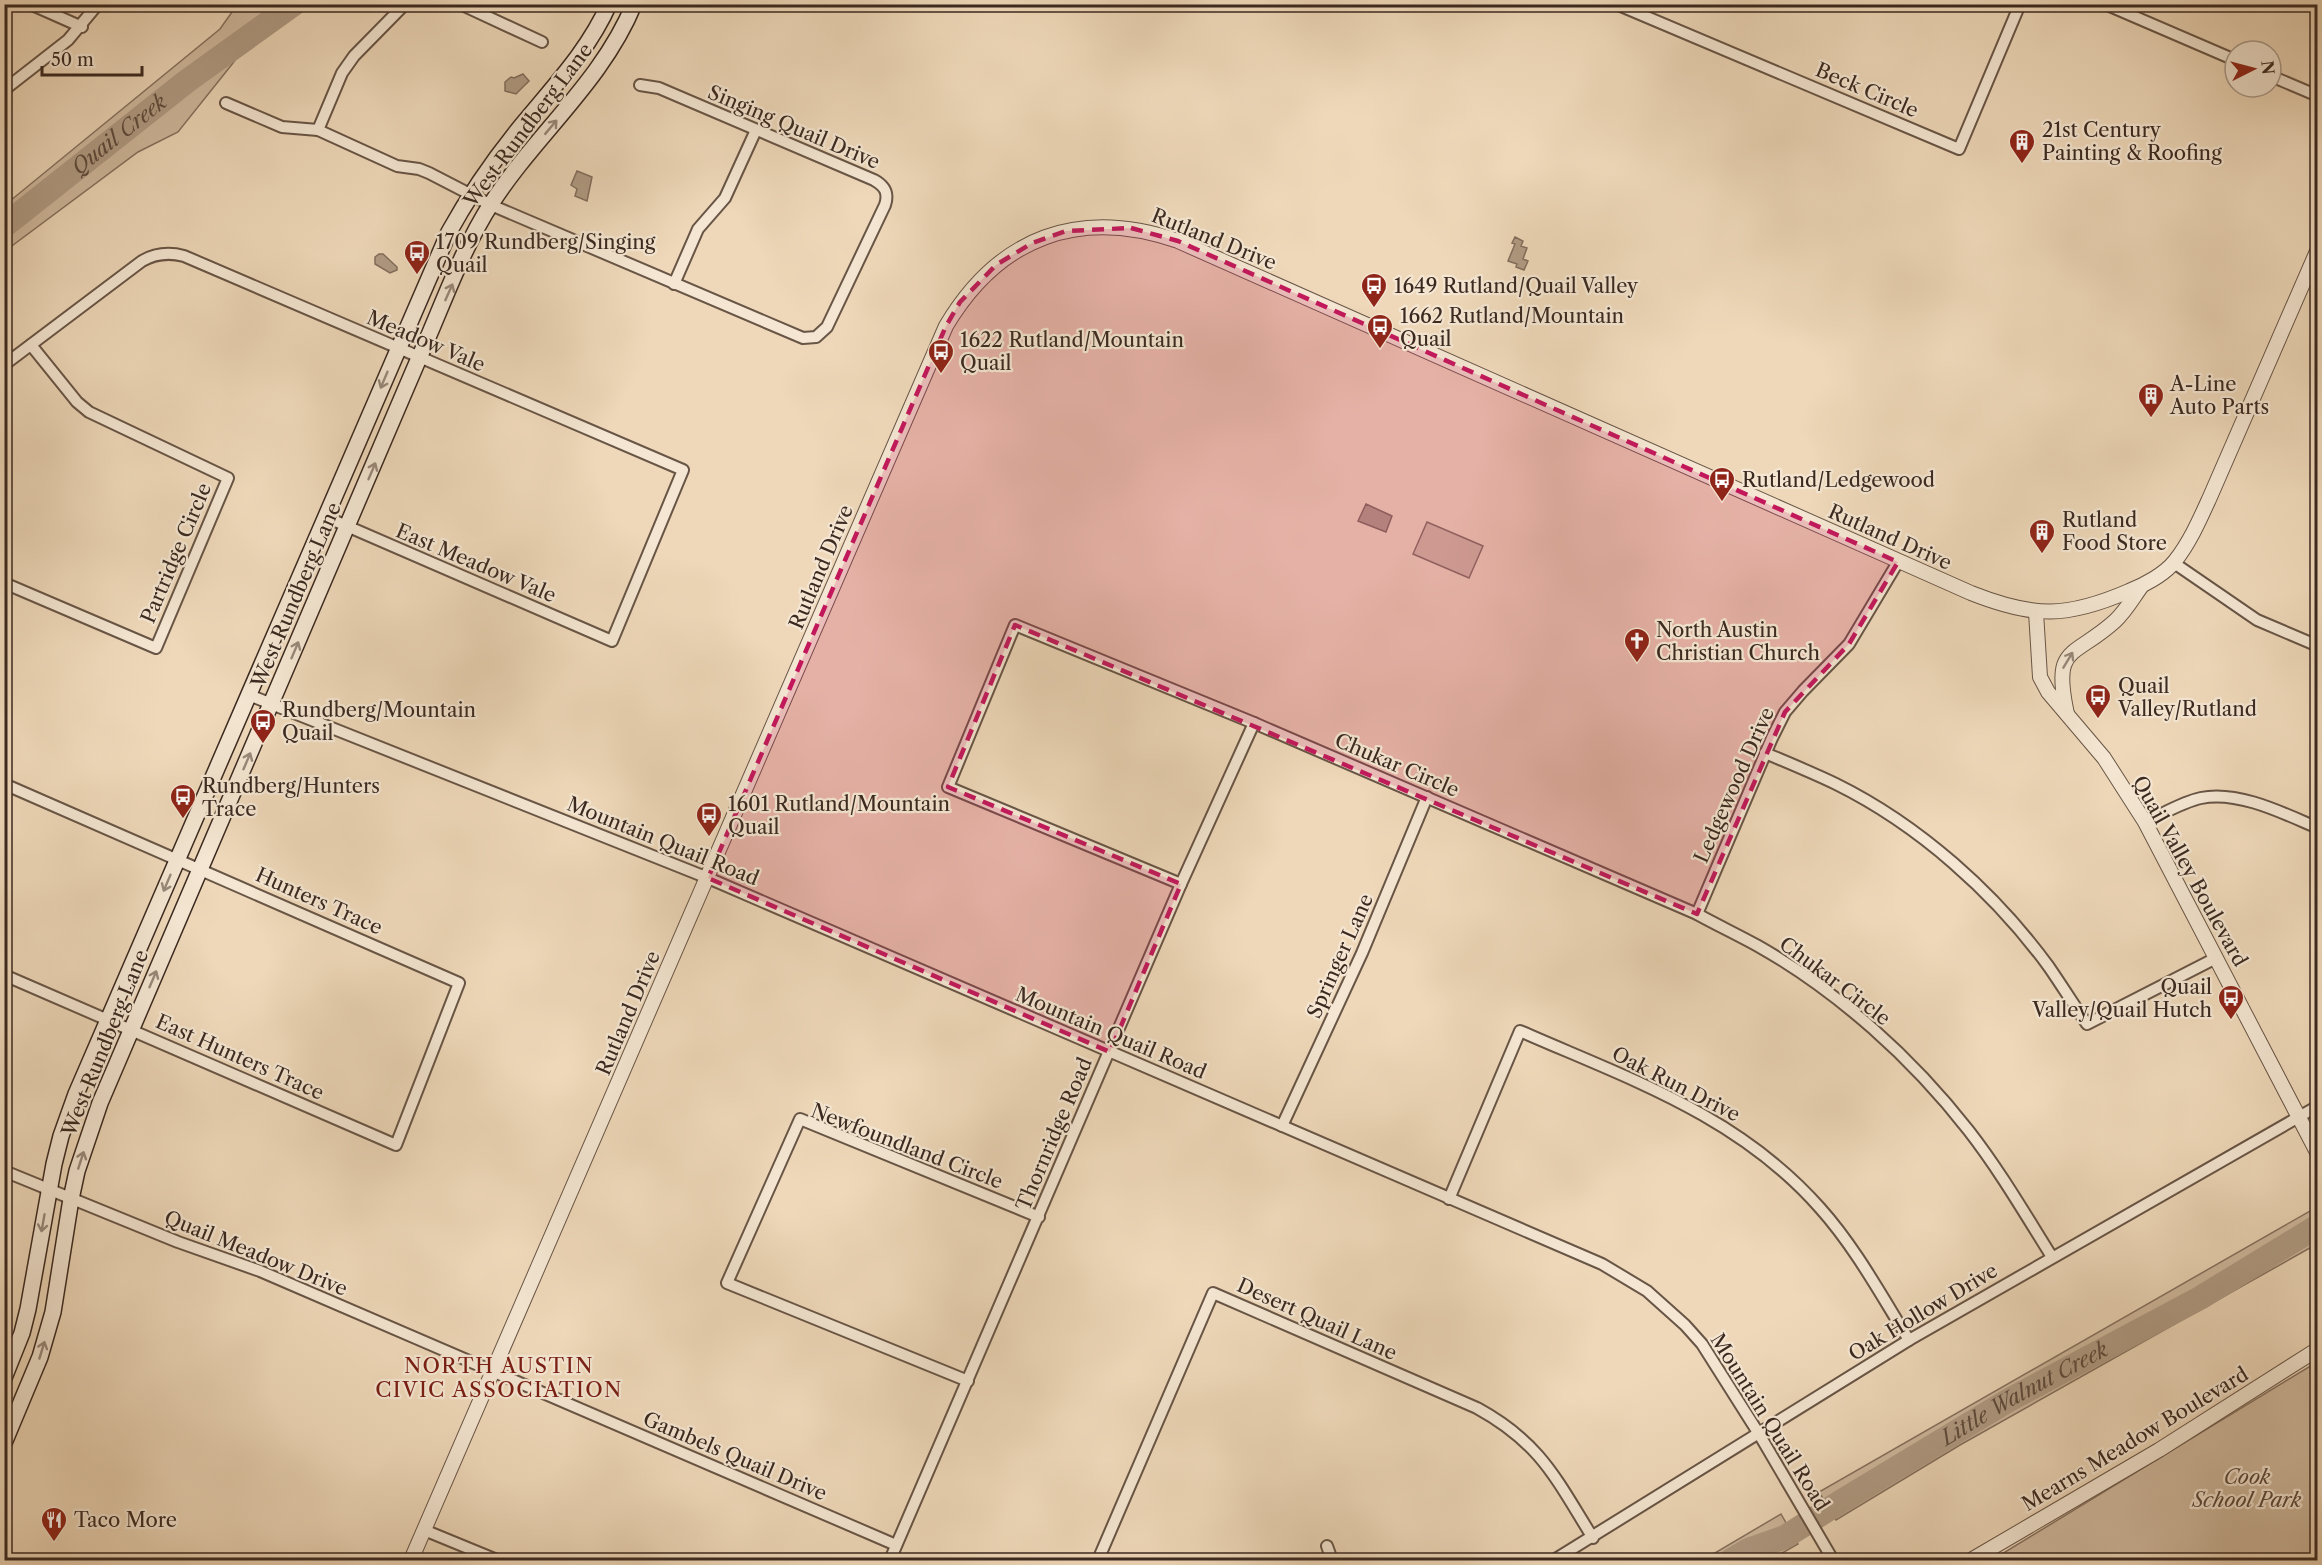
<svg xmlns="http://www.w3.org/2000/svg" width="2322" height="1565" font-family="'Libre Caslon Text',serif">
	<style>
		.green { fill: #d0ba9f; stroke: #867260; stroke-width: 1.5 }
		.water { fill: #b19c85; stroke: #826e5d; stroke-width: 1.5 }
		.lines { fill: none; stroke-linecap: round; stroke-linejoin: round }
		.river { stroke: #b19c85; stroke-width: 24 }
		.minor-casing { stroke: #685546; stroke-width: 14 }
		.tertiary-casing { stroke: #685546; stroke-width: 16 }
		.secondary-casing { stroke: #3b2920; stroke-width: 18 }
		.minor { stroke: #f4e6d2; stroke-width: 10 }
		.tertiary { stroke: #f4e6d2; stroke-width: 14 }
		.secondary { stroke: #f4e6d2; stroke-width: 15 }
		.oneway { stroke: #988879 }
		.marked { fill: #c2185b; fill-opacity: 0.2; stroke: #c2185b; stroke-width: 4.5; stroke-dasharray: 12 8; stroke-linejoin: round }
		.labels { text-anchor: middle; stroke-width: 4.5; stroke-linejoin: round; paint-order: stroke }
		.street-label { font-size: 20px; fill: #3b2920; stroke: #f4e6d2 }
		.poi-label { font-size: 20px; fill: #3b2920; stroke: #f4e6d2; text-anchor: start }
		.park-label { font-size: 20px; font-style: italic; fill: #594639; stroke: #f4e6d2 }
		.water-label { font-size: 21px; font-style: italic; fill: #5e4c3e; stroke: #f4e6d2 }
		.neighbourhood-label { font-size: 21px; letter-spacing: 1.5px; fill: #7a1f14; stroke: #f4e6d2 }
	</style>
	<rect width="100%" height="100%" fill="#eed8b9"/>
	<filter id="stains"><feTurbulence type="fractalNoise" baseFrequency=".00333" numOctaves="4"/><feColorMatrix values="0 0 0 0 .2 0 0 0 0 .09 0 0 0 0 .02 0 0 0 .5 -.17"/></filter>
	<radialGradient id="worn" r=".72"><stop offset=".6" stop-color="#630" stop-opacity="0"/><stop offset="1" stop-color="#630" stop-opacity=".3"/></radialGradient>
	<!-- green -->
	<g class="green">
		<polygon points="237,5 301,5 237,58 178,132 138,152 5,251 5,205 220,29"/>
		<polygon points="1427,522 1483,546 1469,578 1413,554"/>
		<polygon points="2317,1207 2317,1244 1960,1445 1836,1520 1819,1492"/>
		<polygon points="2317,1362 2317,1550 2300,1560 1992,1560"/>
		<polygon points="1781,1514 1798,1544 1770,1560 1703,1560"/>
	</g>
	<!-- water -->
	<g class="water">
		<polygon points="523,74 529,81 516,94 505,91 505,82 511,77 514,78"/>
		<polygon points="577,171 592,177 587,201 575,196 577,189 571,185"/>
		<polygon points="1515,237 1523,241 1521,246 1527,248 1523,259 1528,261 1524,270 1516,267 1517,264 1508,261 1515,244 1512,243"/>
		<polygon points="379,254 383,254 397,267 397,270 390,273 375,264 375,257"/>
		<polygon points="1366,504 1392,516 1386,532 1358,521"/>
	</g>
	<g class="lines">
		<!-- river -->
		<g class="river">
			<path id="s1" d="M4 226 187 81 294 4"/>
			<path id="s2" d="M1731 1560 1748 1550 1785 1537 1840 1502 2009 1400 2200 1298 2318 1226"/>
		</g>
		<defs>
			<g id="minor">
				<polyline points="30,4 82,27"/>
				<polyline points="460,4 542,42"/>
				<polyline points="1616,4 1959,149 2020,4"/>
				<polyline points="2105,4 2235,60"/>
				<polyline points="2271,76 2318,96"/>
				<polyline points="4,90 68,40 98,4"/>
				<path d="M226 103 282 127 318 130 397 166 419 169 429 173 491 205 803 338 816 337 827 327 885 205C889 193 885 186 874 180L659 88 640 85"/>
				<polyline points="318,130 342,73 354,56 405,4"/>
				<polyline points="674,284 698,229 725,198 756,130"/>
				<path d="M4 365 142 261C156 253 169 252 184 256L683 470 612 641 326 517"/>
				<polyline points="2174,563 2257,620 2318,646"/>
				<polyline points="4,583 156,648 228,478 89,412 77,402 31,345"/>
				<polyline points="249,695 708,878 1602,1264 1647,1291 1685,1325 1702,1344 1759,1434 1833,1560"/>
				<path d="M1765 753C1789 763 1813 773 1836 784 1919 825 1995 893 2049 967 2062 986 2074 1005 2087 1024L2216 958"/>
				<polyline points="4,784 459,983 396,1145 4,975"/>
				<path d="M2145 822C2163 814 2182 802 2201 798 2238 790 2285 814 2318 828"/>
				<path d="M1181 884 948 787 1015 625 1254 723 1697 914C1717 925 1738 935 1758 946 1839 992 1912 1058 1969 1131 2000 1171 2025 1214 2052 1257"/>
				<polyline points="1697,914 1772,738 1785,712 1803,691 1849,644 1898,562"/>
				<polyline points="1282,1126 1362,953 1427,797"/>
				<polyline points="4,1171 178,1242 260,1271 896,1545"/>
				<path d="M1449 1199 1520 1031C1629 1079 1738 1115 1820 1208 1855 1247 1881 1295 1909 1340"/>
				<polyline points="968,1381 727,1283 800,1119 1039,1217"/>
				<polyline points="424,1530 497,1560"/>
				<polyline points="1327,1546 1332,1560"/>
				<polyline points="890,1560 1181,884 1254,723"/>
				<path d="M1098 1560 1213 1293 1477 1408C1541 1443 1556 1479 1593 1538"/>
				<polyline points="1554,1560 1909,1340 2318,1106"/>
			</g>
			<g id="tertiary">
				<polyline points="2036,612 2040,677 2048,692 2104,758 2145,822 2318,1154"/>
				<path d="M2067 714C2052 644 2073 659 2115 621 2125 612 2133 598 2141 587"/>
				<path d="M411 1560 946 326C999 237 1079 207 1178 241L1971 593C2034 618 2067 618 2129 591 2144 585 2165 574 2175 561 2190 542 2200 519 2210 497L2318 249"/>
				<polyline points="1971,1560 2159,1450 2318,1349"/>
			</g>
			<g id="secondary">
				<path d="M4 1378 22 1333 28 1309 54 1164 61 1136 76 1094 449 232C470 194 495 158 522 125 554 86 588 51 609 4"/>
				<path d="M4 1443 40 1357 53 1312 71 1199 77 1171 100 1103 419 358C442 307 461 251 491 204 535 135 602 82 634 4"/>
			</g>
		</defs>
		<!-- minor casing -->
		<use href="#minor" class="minor-casing"/>
		<!-- tertiary casing -->
		<use href="#tertiary" class="tertiary-casing"/>
		<!-- secondary casing -->
		<use href="#secondary" class="secondary-casing"/>
		<!-- minor -->
		<use href="#minor" class="minor"/>
		<!-- tertiary -->
		<use href="#tertiary" class="tertiary"/>
		<!-- secondary -->
		<use href="#secondary" class="secondary"/>
	</g>
	<!-- one-way arrows -->
	<defs><path id="oneway-shaft" d="M-6 0H5M1.5-3L5.5 0L1.5 3" fill="none" stroke-width="1.6" stroke-linecap="round" stroke-linejoin="round" transform="scale(1.5)"/></defs>
	<g class="oneway">
		<use href="#oneway-shaft" transform="translate(551 127) rotate(-50)"/>
		<use href="#oneway-shaft" transform="translate(449 292) rotate(-66)"/>
		<use href="#oneway-shaft" transform="translate(384 380) rotate(113)"/>
		<use href="#oneway-shaft" transform="translate(372 471) rotate(-67)"/>
		<use href="#oneway-shaft" transform="translate(295 650) rotate(-67)"/>
		<use href="#oneway-shaft" transform="translate(2068 660) rotate(-59)"/>
		<use href="#oneway-shaft" transform="translate(247 761) rotate(-67)"/>
		<use href="#oneway-shaft" transform="translate(167 883) rotate(113)"/>
		<use href="#oneway-shaft" transform="translate(153 979) rotate(-67)"/>
		<use href="#oneway-shaft" transform="translate(81 1160) rotate(-72)"/>
		<use href="#oneway-shaft" transform="translate(43 1223) rotate(100)"/>
		<use href="#oneway-shaft" transform="translate(42 1350) rotate(-73)"/>
	</g>
	<!-- marked area -->
	<path class="marked" d="M1131 228 1178 241 1898 562 1849 644 1785 712 1697 914 1015 625 948 787 1181 884 1110 1052 708 878 946 326 960 302 996 265 1032 243 1066 231Z"/>
	<!-- icons -->
	<defs>
		<symbol id="building-pin" viewBox="-11 -11 22 30"><path d="M0 17L-7.5 6A9.5 9.5 0 1 1 7.5 6Z" fill="#8f2418" stroke="#f4e6d2"/><path d="M-4-6H4V6H1V3H-1V6H-4ZM-2.5-4.3h1.7v1.8h-1.7ZM.8-4.3h1.7v1.8H.8ZM-2.5-1h1.7V.8h-1.7ZM.8-1h1.7V.8H.8Z" fill="#fff"/></symbol>
		<symbol id="bus-pin" viewBox="-11 -11 22 30"><path d="M0 17L-7.5 6A9.5 9.5 0 1 1 7.5 6Z" fill="#8f2418" stroke="#f4e6d2"/><path d="M-5-6H5V4H4V6H2V4H-2V6H-4V4H-5ZM-3.5-4V0h7V-4ZM-3.5 1.2v1.5H-2V1.2ZM2 1.2v1.5H3.5V1.2Z" fill="#fff"/></symbol>
		<symbol id="church-pin" viewBox="-11 -11 22 30"><path d="M0 17L-7.5 6A9.5 9.5 0 1 1 7.5 6Z" fill="#8f2418" stroke="#f4e6d2"/><path d="M-1.2-6h2.4v3.5h3.3v2.4h-3.3V6h-2.4V-.1h-3.3v-2.4h3.3Z" fill="#fff"/></symbol>
		<symbol id="restaurant-pin" viewBox="-11 -11 22 30"><path d="M0 17L-7.5 6A9.5 9.5 0 1 1 7.5 6Z" fill="#8f2418" stroke="#f4e6d2"/><path d="M-5-6h1v4h1v-4h1v4h1v-4h1v5L-1.5 .5V6h-2V.5L-5-1ZM5-6V6H3V1.5H1.5Q1.5-4 5-6Z" fill="#fff"/></symbol>
	</defs>
	<g fill-rule="evenodd">
		<use href="#building-pin" x="2007" y="127" width="30" height="40"/>
		<use href="#bus-pin" x="402" y="238" width="30" height="40"/>
		<use href="#bus-pin" x="1359" y="271" width="30" height="40"/>
		<use href="#bus-pin" x="1365" y="312" width="30" height="40"/>
		<use href="#bus-pin" x="926" y="337" width="30" height="40"/>
		<use href="#building-pin" x="2136" y="381" width="30" height="40"/>
		<use href="#bus-pin" x="1707" y="465" width="30" height="40"/>
		<use href="#building-pin" x="2027" y="517" width="30" height="40"/>
		<use href="#church-pin" x="1622" y="626" width="30" height="40"/>
		<use href="#bus-pin" x="2083" y="682" width="30" height="40"/>
		<use href="#bus-pin" x="248" y="707" width="30" height="40"/>
		<use href="#bus-pin" x="168" y="782" width="30" height="40"/>
		<use href="#bus-pin" x="694" y="800" width="30" height="40"/>
		<use href="#bus-pin" x="2216" y="983" width="30" height="40"/>
		<use href="#restaurant-pin" x="39" y="1505" width="30" height="40"/>
	</g>
	<g class="labels">
		<!-- street labels -->
		<g class="street-label">
			<text transform="translate(1867 90) rotate(23)" y="7">Beck Circle</text>
			<text transform="translate(528 125) rotate(-53)" y="7">West Rundberg Lane</text>
			<text transform="translate(794 127) rotate(23)" y="7">Singing Quail Drive</text>
			<text transform="translate(1214 239) rotate(22)" y="7">Rutland Drive</text>
			<text transform="translate(426 341) rotate(23)" y="7">Meadow Vale</text>
			<text transform="translate(1890 537) rotate(24)" y="7">Rutland Drive</text>
			<text transform="translate(176 553) rotate(-67)" y="7">Partridge Circle</text>
			<text transform="translate(476 563) rotate(23)" y="7">East Meadow Vale</text>
			<text transform="translate(821 567) rotate(-67)" y="7">Rutland Drive</text>
			<text transform="translate(296 595) rotate(-67)" y="7">West Rundberg Lane</text>
			<text transform="translate(1397 765) rotate(23)" y="7">Chukar Circle</text>
			<text transform="translate(1734 785) rotate(-66)" y="7">Ledgewood Drive</text>
			<text transform="translate(663 841) rotate(22)" y="7">Mountain Quail Road</text>
			<text transform="translate(2190 871) rotate(61)" y="7">Quail Valley Boulevard</text>
			<text transform="translate(319 901) rotate(24)" y="7">Hunters Trace</text>
			<text transform="translate(1340 956) rotate(-66)" y="7">Springer Lane</text>
			<text transform="translate(1835 981) rotate(37)" y="7">Chukar Circle</text>
			<text transform="translate(628 1013) rotate(-67)" y="7">Rutland Drive</text>
			<text transform="translate(1111 1033) rotate(23)" y="7">Mountain Quail Road</text>
			<text transform="translate(105 1043) rotate(-68)" y="7">West Rundberg Lane</text>
			<text transform="translate(240 1057) rotate(24)" y="7">East Hunters Trace</text>
			<text transform="translate(1676 1084) rotate(27)" y="7">Oak Run Drive</text>
			<text transform="translate(1054 1134) rotate(-67)" y="7">Thornridge Road</text>
			<text transform="translate(907 1146) rotate(21)" y="7">Newfoundland Circle</text>
			<text transform="translate(256 1253) rotate(22)" y="7">Quail Meadow Drive</text>
			<text transform="translate(1923 1312) rotate(-31)" y="7">Oak Hollow Drive</text>
			<text transform="translate(1317 1319) rotate(24)" y="7">Desert Quail Lane</text>
			<text transform="translate(1770 1422) rotate(58)" y="7">Mountain Quail Road</text>
			<text transform="translate(2135 1439) rotate(-31)" y="7">Mearns Meadow Boulevard</text>
			<text transform="translate(735 1456) rotate(23)" y="7">Gambels Quail Drive</text>
		</g>
		<!-- poi labels -->
		<g class="poi-label">
			<text x="2042" y="137">21st Century<tspan x="2042" dy="23">Painting &amp; Roofing</tspan></text>
			<text x="436" y="249">1709 Rundberg/Singing<tspan x="436" dy="23">Quail</tspan></text>
			<text x="1394" y="293">1649 Rutland/Quail Valley</text>
			<text x="1400" y="323">1662 Rutland/Mountain<tspan x="1400" dy="23">Quail</tspan></text>
			<text x="960" y="347">1622 Rutland/Mountain<tspan x="960" dy="23">Quail</tspan></text>
			<text x="2170" y="391">A-Line<tspan x="2170" dy="23">Auto Parts</tspan></text>
			<text x="1742" y="487">Rutland/Ledgewood</text>
			<text x="2062" y="527">Rutland<tspan x="2062" dy="23">Food Store</tspan></text>
			<text x="1656" y="637">North Austin<tspan x="1656" dy="23">Christian Church</tspan></text>
			<text x="2118" y="693">Quail<tspan x="2118" dy="23">Valley/Rutland</tspan></text>
			<text x="282" y="717">Rundberg/Mountain<tspan x="282" dy="23">Quail</tspan></text>
			<text x="202" y="793">Rundberg/Hunters<tspan x="202" dy="23">Trace</tspan></text>
			<text x="728" y="811">1601 Rutland/Mountain<tspan x="728" dy="23">Quail</tspan></text>
			<text x="2212" y="994" text-anchor="end">Quail<tspan x="2212" dy="23">Valley/Quail Hutch</tspan></text>
			<text x="74" y="1527">Taco More</text>
		</g>
		<!-- park labels -->
		<g class="park-label">
			<text x="2247" y="1484">Cook<tspan x="2247" dy="23">School Park</tspan></text>
		</g>
		<!-- water labels -->
		<g class="water-label">
			<text dy="7" stroke="none"><textPath href="#s1" startOffset="147">Quail Creek</textPath></text>
			<text dy="7" stroke="none"><textPath href="#s2" startOffset="338">Little Walnut Creek</textPath></text>
		</g>
		<!-- neighbourhood labels -->
		<g class="neighbourhood-label">
			<text x="499" y="1373">NORTH AUSTIN<tspan x="499" dy="24">CIVIC ASSOCIATION</tspan></text>
		</g>
	</g>
	<!-- margin -->
	<rect width="2322" height="1565" fill="none" stroke="#eed8b9" stroke-width="24"/>
	<rect x="6" y="6" width="2310" height="1553" fill="none" stroke="#3b2920" stroke-width="3"/>
	<rect x="12" y="12" width="2298" height="1541" fill="none" stroke="#3b2920" stroke-width="1.5"/>
	<!-- north arrow -->
	<g transform="translate(2253 69) rotate(84)"><circle r="28" fill="#f4e6d2" stroke="#aa9a8b" stroke-width="1.5"/>
	<path d="M0-4.5L10 22L0 15L-10 22Z" fill="#8f2418"/>
	<text y="-9" font-size="16" font-weight="bold" text-anchor="middle" fill="#3b2920">N</text>
	</g>
	<!-- scale -->
	<path d="M42 66v9h100v-9" fill="none" stroke="#3b2920" stroke-width="3"/>
	<text x="51" y="66" font-size="18" fill="#3b2920" stroke="#f4e6d2" stroke-width="4.5" paint-order="stroke">50 m</text>
	<rect width="100%" height="100%" filter="url(#stains)"/>
	<rect width="100%" height="100%" fill="url(#worn)"/>
</svg>
